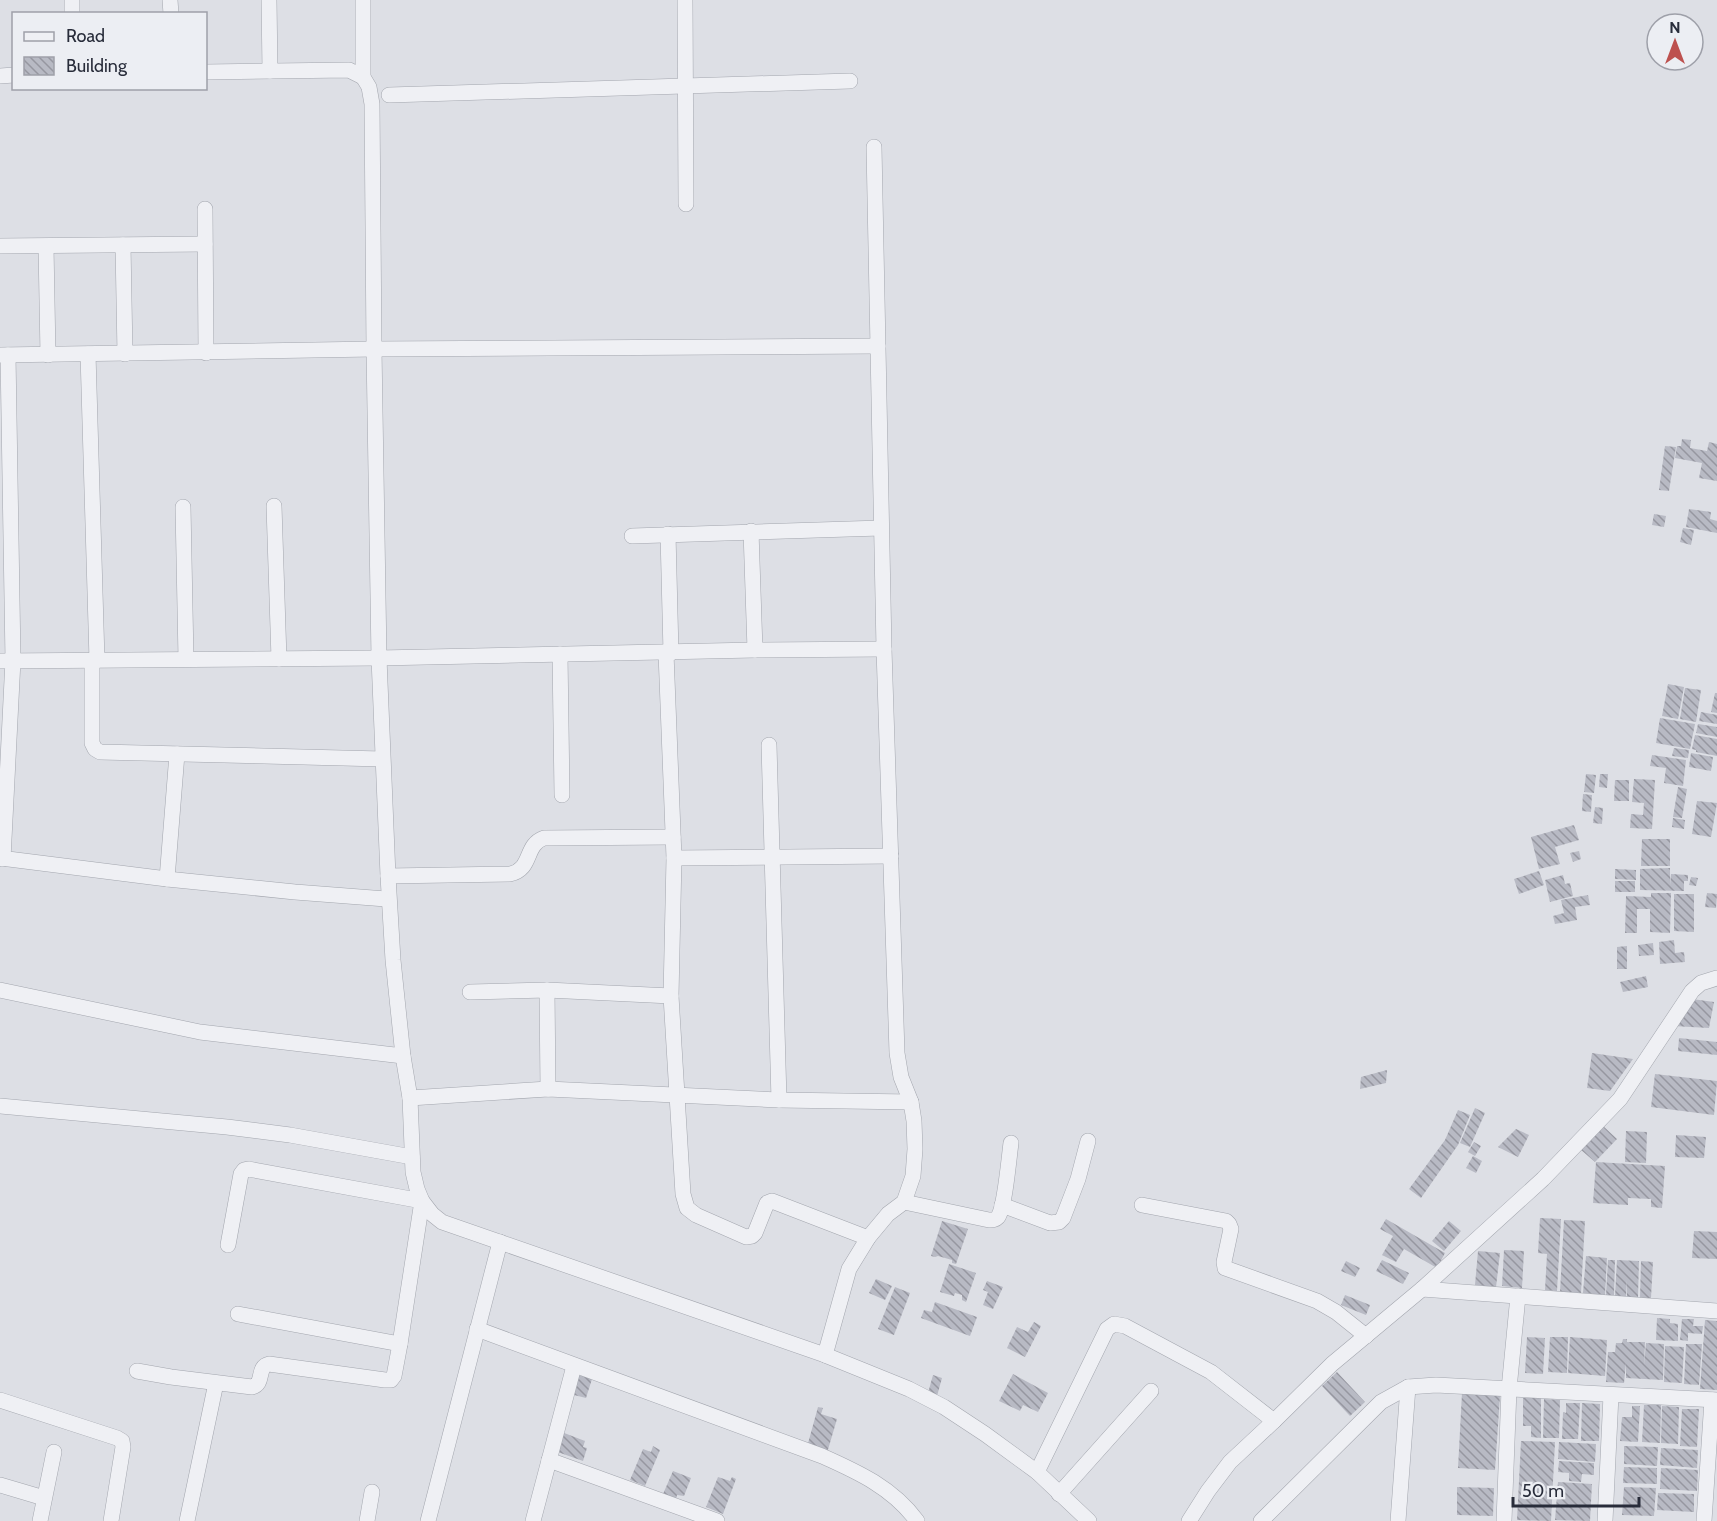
<svg xmlns="http://www.w3.org/2000/svg" width="1717" height="1521" font-family="Cabin,sans-serif">
	<style>
		.building { fill: url(#building-back-hatch) }
		.lines { fill: none; stroke-linecap: round; stroke-linejoin: round }
		.street-casing { stroke: #a3a6ae; stroke-width: 16 }
		.street { stroke: #eff0f4; stroke-width: 15 }
	</style>
	<defs>
		<pattern id="building-back-hatch" width="6" height="6" patternUnits="userSpaceOnUse" patternTransform="scale(1.5)"><rect width="6" height="6" fill="#b8bac4"/><path d="M-1 5l2 2M0 0l6 6M5-1l2 2" fill="none" stroke="#9697a0"/></pattern>
	</defs>
	<rect width="100%" height="100%" fill="#dddfe5"/>
	<!-- building -->
	<g class="building">
		<polygon points="1682,439 1691,440 1690,448 1707,451 1709,442 1717,444 1717,481 1699,478 1702,463 1675,458 1677,446 1681,446"/>
		<polygon points="1665,446 1676,447 1669,491 1659,490"/>
		<polygon points="1689,509 1711,512 1710,519 1717,521 1717,533 1686,527"/>
		<polygon points="1654,514 1666,516 1664,527 1652,525"/>
		<polygon points="1683,528 1694,530 1691,545 1680,542"/>
		<polygon points="1668,684 1684,687 1678,719 1662,716"/>
		<polygon points="1685,688 1701,690 1696,722 1680,719"/>
		<polygon points="1715,693 1717,693 1717,713 1711,712"/>
		<polygon points="1701,712 1717,715 1717,724 1699,721"/>
		<polygon points="1660,718 1695,724 1690,749 1656,743"/>
		<polygon points="1698,724 1717,727 1717,737 1696,733"/>
		<polygon points="1695,735 1717,739 1717,756 1696,752 1696,750 1692,749"/>
		<polygon points="1674,748 1689,750 1688,758 1672,756"/>
		<polygon points="1691,753 1713,757 1711,771 1689,767"/>
		<polygon points="1652,755 1686,760 1683,786 1664,783 1666,768 1650,766"/>
		<polygon points="1586,774 1596,775 1594,793 1584,792"/>
		<polygon points="1600,774 1608,774 1607,788 1599,787"/>
		<polygon points="1634,779 1655,780 1652,829 1630,828 1631,814 1643,815 1644,803 1632,802"/>
		<polygon points="1615,780 1629,780 1629,801 1614,801"/>
		<polygon points="1678,787 1687,789 1682,818 1673,817"/>
		<polygon points="1583,794 1592,795 1591,812 1582,811"/>
		<polygon points="1697,801 1717,803 1711,837 1692,834"/>
		<polygon points="1595,807 1603,808 1602,824 1593,823"/>
		<polygon points="1673,818 1685,820 1684,829 1672,827"/>
		<polygon points="1574,825 1579,840 1555,847 1560,864 1539,869 1531,837"/>
		<polygon points="1642,839 1670,839 1670,866 1641,866"/>
		<polygon points="1579,851 1581,859 1573,862 1570,853"/>
		<polygon points="1670,868 1670,885 1671,874 1688,875 1688,881 1684,881 1684,891 1640,890 1640,869"/>
		<polygon points="1615,869 1636,870 1636,880 1615,879"/>
		<polygon points="1539,871 1544,885 1519,894 1514,879"/>
		<polygon points="1563,875 1565,884 1570,883 1573,896 1550,902 1545,880"/>
		<polygon points="1691,877 1698,878 1696,886 1689,885"/>
		<rect x="1615" y="881" width="20" height="11"/>
		<polygon points="1651,893 1671,893 1670,933 1650,932 1650,909 1637,909 1637,933 1625,933 1626,896 1651,897"/>
		<polygon points="1707,893 1717,894 1716,908 1705,907"/>
		<polygon points="1674,894 1694,894 1694,932 1674,931"/>
		<polygon points="1588,895 1590,905 1575,907 1577,920 1555,924 1553,916 1564,913 1561,900"/>
		<polygon points="1674,940 1675,953 1684,952 1685,962 1660,964 1659,942"/>
		<polygon points="1653,943 1654,955 1639,956 1638,945"/>
		<polygon points="1627,946 1627,969 1617,969 1617,947"/>
		<polygon points="1646,976 1648,987 1623,992 1620,982"/>
		<polygon points="1692,999 1714,1002 1709,1028 1673,1026"/>
		<polygon points="1679,1038 1717,1042 1717,1055 1678,1051"/>
		<polygon points="1592,1053 1633,1059 1610,1091 1587,1088"/>
		<polygon points="1387,1070 1386,1083 1360,1089 1361,1077"/>
		<polygon points="1655,1074 1717,1081 1714,1115 1651,1107"/>
		<polygon points="1475,1108 1485,1113 1470,1147 1460,1143"/>
		<polygon points="1458,1110 1470,1115 1458,1145 1421,1198 1409,1189 1445,1140"/>
		<polygon points="1602,1125 1617,1139 1595,1162 1580,1149"/>
		<polygon points="1516,1129 1529,1135 1518,1157 1498,1147"/>
		<polygon points="1626,1131 1647,1132 1646,1163 1625,1162"/>
		<polygon points="1676,1135 1706,1137 1704,1158 1675,1157"/>
		<polygon points="1474,1142 1481,1146 1475,1156 1468,1152"/>
		<polygon points="1473,1156 1482,1161 1476,1173 1466,1168"/>
		<polygon points="1596,1162 1665,1166 1662,1208 1651,1207 1651,1199 1628,1198 1628,1205 1593,1203"/>
		<polygon points="1540,1218 1561,1219 1557,1291 1545,1290 1547,1254 1538,1253"/>
		<polygon points="1386,1219 1445,1253 1437,1268 1404,1249 1396,1262 1382,1255 1393,1236 1380,1229"/>
		<polygon points="1564,1220 1585,1221 1581,1293 1560,1292"/>
		<polygon points="942,1221 968,1229 956,1264 952,1263 952,1260 938,1256 935,1257 931,1256"/>
		<polygon points="1449,1221 1461,1231 1444,1251 1432,1241"/>
		<polygon points="1694,1231 1717,1232 1717,1259 1692,1258"/>
		<polygon points="1504,1250 1524,1251 1522,1288 1502,1286"/>
		<polygon points="1478,1251 1500,1253 1496,1287 1475,1285"/>
		<polygon points="1586,1256 1607,1258 1605,1295 1583,1293"/>
		<polygon points="1382,1260 1409,1273 1403,1284 1376,1271"/>
		<polygon points="1608,1260 1615,1260 1614,1295 1606,1295"/>
		<polygon points="1617,1260 1639,1261 1638,1297 1627,1297 1627,1280 1626,1297 1615,1296"/>
		<polygon points="1346,1261 1360,1268 1355,1277 1341,1271"/>
		<polygon points="1641,1261 1653,1262 1651,1298 1640,1298"/>
		<polygon points="949,1264 976,1273 966,1302 962,1300 962,1295 955,1293 954,1296 940,1292"/>
		<polygon points="876,1279 892,1286 885,1300 869,1293"/>
		<polygon points="987,1281 1003,1287 993,1309 983,1305 988,1292 983,1290"/>
		<polygon points="895,1287 910,1293 894,1335 878,1329"/>
		<polygon points="1345,1295 1370,1305 1366,1315 1341,1305"/>
		<polygon points="935,1302 977,1317 970,1336 921,1318 924,1310 932,1312"/>
		<polygon points="1657,1318 1670,1319 1670,1323 1678,1324 1678,1341 1656,1340"/>
		<polygon points="1682,1319 1694,1319 1693,1326 1703,1326 1702,1334 1688,1333 1688,1341 1680,1340"/>
		<polygon points="1705,1320 1717,1321 1717,1390 1700,1389"/>
		<polygon points="1034,1322 1041,1326 1025,1357 1007,1348 1017,1327 1028,1332"/>
		<polygon points="1527,1337 1545,1338 1543,1374 1525,1373"/>
		<polygon points="1550,1337 1568,1337 1567,1373 1548,1372"/>
		<polygon points="1570,1337 1607,1340 1605,1376 1568,1373"/>
		<polygon points="1623,1339 1627,1339 1627,1342 1645,1342 1644,1365 1646,1343 1664,1344 1663,1380 1626,1378 1626,1363 1624,1383 1606,1382 1608,1352 1615,1352 1616,1343 1622,1343"/>
		<polygon points="1686,1344 1702,1344 1699,1385 1684,1384"/>
		<polygon points="1665,1346 1684,1347 1682,1383 1664,1382"/>
		<polygon points="1337,1372 1365,1402 1350,1416 1322,1386"/>
		<polygon points="576,1374 592,1379 586,1398 570,1394"/>
		<polygon points="1013,1374 1048,1393 1038,1412 1023,1405 1020,1411 999,1401"/>
		<polygon points="933,1375 942,1378 937,1396 928,1393"/>
		<polygon points="1462,1393 1500,1396 1495,1470 1458,1468"/>
		<polygon points="1523,1398 1541,1398 1541,1438 1531,1437 1531,1426 1523,1426"/>
		<polygon points="1544,1399 1560,1400 1559,1438 1543,1438"/>
		<polygon points="1566,1403 1580,1403 1578,1439 1562,1439 1563,1412 1566,1413"/>
		<polygon points="1582,1403 1600,1404 1599,1441 1581,1441"/>
		<polygon points="1644,1405 1661,1405 1660,1443 1642,1442"/>
		<polygon points="1632,1406 1640,1406 1638,1442 1620,1441 1622,1417 1632,1417"/>
		<polygon points="1662,1406 1679,1407 1678,1444 1661,1443"/>
		<polygon points="818,1407 823,1408 821,1414 837,1419 827,1453 807,1447"/>
		<polygon points="1682,1409 1699,1409 1697,1447 1680,1446"/>
		<polygon points="559,1431 585,1441 583,1447 587,1448 583,1461 552,1450"/>
		<polygon points="1521,1441 1555,1442 1551,1521 1517,1520"/>
		<polygon points="1559,1442 1596,1444 1595,1462 1558,1459"/>
		<polygon points="653,1446 660,1450 645,1486 630,1480 643,1449 651,1452"/>
		<polygon points="1624,1446 1658,1447 1657,1466 1624,1464"/>
		<polygon points="1661,1448 1698,1450 1697,1468 1660,1465"/>
		<polygon points="1559,1461 1594,1463 1594,1475 1582,1474 1581,1482 1569,1481 1569,1473 1558,1472"/>
		<polygon points="1624,1467 1657,1468 1657,1484 1623,1483"/>
		<polygon points="1661,1468 1698,1470 1697,1491 1660,1489"/>
		<polygon points="673,1471 691,1478 684,1496 677,1495 676,1499 663,1494"/>
		<polygon points="718,1477 730,1481 732,1477 736,1479 723,1514 706,1507"/>
		<polygon points="1558,1482 1592,1484 1590,1521 1555,1520"/>
		<polygon points="1457,1487 1494,1488 1493,1516 1457,1515"/>
		<polygon points="1624,1487 1656,1488 1654,1516 1622,1515"/>
		<polygon points="1658,1493 1694,1494 1694,1512 1657,1510"/>
	</g>
	<g class="lines">
		<defs>
			<g id="street">
				<polyline points="170,0 171,14"/>
				<polyline points="269,0 270,71"/>
				<polyline points="363,0 363,77 369,87 372,104 374,349 379,658 388,876 393,960 403,1056 410,1098 413,1172 417,1189 422,1201 432,1214 442,1222 825,1355 909,1389 944,1407 985,1434 1037,1472 1089,1521"/>
				<polyline points="685,0 686,204"/>
				<polyline points="72,14 72,0"/>
				<polyline points="206,72 349,70 363,77"/>
				<polyline points="0,76 14,75"/>
				<polyline points="389,95 850,81"/>
				<polyline points="205,209 206,353"/>
				<polyline points="123,245 125,354"/>
				<polyline points="0,246 205,244"/>
				<polyline points="46,246 48,355"/>
				<polyline points="88,354 97,660"/>
				<polyline points="0,355 374,349 878,346"/>
				<polyline points="274,506 279,659"/>
				<polyline points="183,507 186,659"/>
				<polyline points="751,531 755,650"/>
				<polyline points="668,534 671,653"/>
				<polyline points="632,536 881,528"/>
				<polyline points="666,653 674,858 671,996 683,1194 687,1208 696,1215 746,1237 752,1236 755,1233 767,1203 772,1201 868,1238"/>
				<polyline points="560,654 562,795"/>
				<polyline points="92,660 92,743 95,749 100,752 382,759"/>
				<polyline points="0,661 379,658 755,650 884,649"/>
				<polyline points="769,745 779,1100"/>
				<polyline points="0,858 167,879 295,892 386,899"/>
				<polyline points="674,858 891,856"/>
				<polyline points="3,859 13,660 8,355"/>
				<path d="M388 876 510 874C533 869 524 845 544 838L673 837"/>
				<polyline points="167,879 177,754"/>
				<polyline points="0,990 200,1032 403,1056"/>
				<polyline points="547,990 548,1089"/>
				<polyline points="470,992 547,990 671,996"/>
				<polyline points="410,1098 548,1089 779,1100 911,1102"/>
				<polyline points="0,1106 227,1127 290,1135 412,1157"/>
				<path d="M904 1202 989 1220C993 1220 995 1220 998 1217 1005 1207 1009 1157 1011 1143"/>
				<polyline points="1002,1205 1050,1223 1059,1222 1063,1218 1078,1179 1088,1141"/>
				<polyline points="1142,1205 1226,1221 1229,1224 1231,1229 1224,1262 1225,1268 1317,1301 1336,1312 1366,1336"/>
				<polyline points="1422,1289 1717,1311"/>
				<polyline points="238,1314 400,1344"/>
				<path d="M477 1329 822 1456C858 1472 893 1488 917 1521"/>
				<polyline points="825,1355 849,1269 868,1238 888,1214 904,1202 913,1176 915,1149 914,1121 911,1102 901,1077 897,1053 884,649 874,147"/>
				<path d="M137 1371 171 1377 252 1387C265 1384 256 1367 269 1364L385 1380H391L394 1376 400 1344 422 1201 248 1169 244 1170 241 1174 228 1245"/>
				<polyline points="0,1400 117,1438 122,1441 123,1447 111,1521"/>
				<polyline points="549,1460 717,1521"/>
				<polyline points="1037,1472 1107,1329 1114,1324 1125,1326 1211,1372 1274,1421"/>
				<polyline points="0,1485 44,1498"/>
				<polyline points="1059,1494 1151,1391"/>
				<polyline points="40,1521 54,1452"/>
				<polyline points="187,1521 216,1383"/>
				<polyline points="367,1521 372,1492"/>
				<polyline points="428,1521 500,1242"/>
				<polyline points="533,1521 574,1366"/>
				<polyline points="1189,1521 1208,1491 1230,1462 1274,1421 1332,1364 1422,1289 1543,1179 1620,1099 1692,991 1701,983 1717,978"/>
				<polyline points="1261,1521 1381,1402 1408,1387 1436,1385 1717,1400"/>
				<polyline points="1398,1521 1408,1387"/>
				<polyline points="1504,1521 1509,1389 1518,1296"/>
				<polyline points="1605,1521 1611,1395"/>
				<polyline points="1704,1521 1712,1400"/>
			</g>
		</defs>
		<!-- street casing -->
		<use href="#street" class="street-casing"/>
		<!-- street -->
		<use href="#street" class="street"/>
	</g>
	<!-- legend -->
	<rect x="12" y="12" width="195" height="78" fill="#eceef3" stroke="#9ea0a9" stroke-width="1.5"/>
	<rect x="24" y="32" width="30" height="9" fill="#eff0f4" stroke="#9ea0a9" stroke-width="1.5"/>
	<text x="66" y="42" font-size="18" fill="#282c3a">Road</text>
	<rect x="24" y="57" width="30" height="18" fill="url(#building-back-hatch)" stroke="#9ea0a9" stroke-width="1.5"/>
	<text x="66" y="72" font-size="18" fill="#282c3a">Building</text>
	<!-- north arrow -->
	<g transform="translate(1675 42)"><circle r="28" fill="#eceef3" stroke="#9ea0a9" stroke-width="1.5"/>
	<path d="M0-4.5L10 22L0 15L-10 22Z" fill="#bd514f"/>
	<text y="-9" font-size="16" font-weight="bold" text-anchor="middle" fill="#282c3a">N</text>
	</g>
	<!-- scale -->
	<path d="M1513 1497v9h126v-9" fill="none" stroke="#282c3a" stroke-width="3"/>
	<text x="1522" y="1497" font-size="18" fill="#282c3a" stroke="#eceef3" stroke-width="4.5" paint-order="stroke">50 m</text>
</svg>
